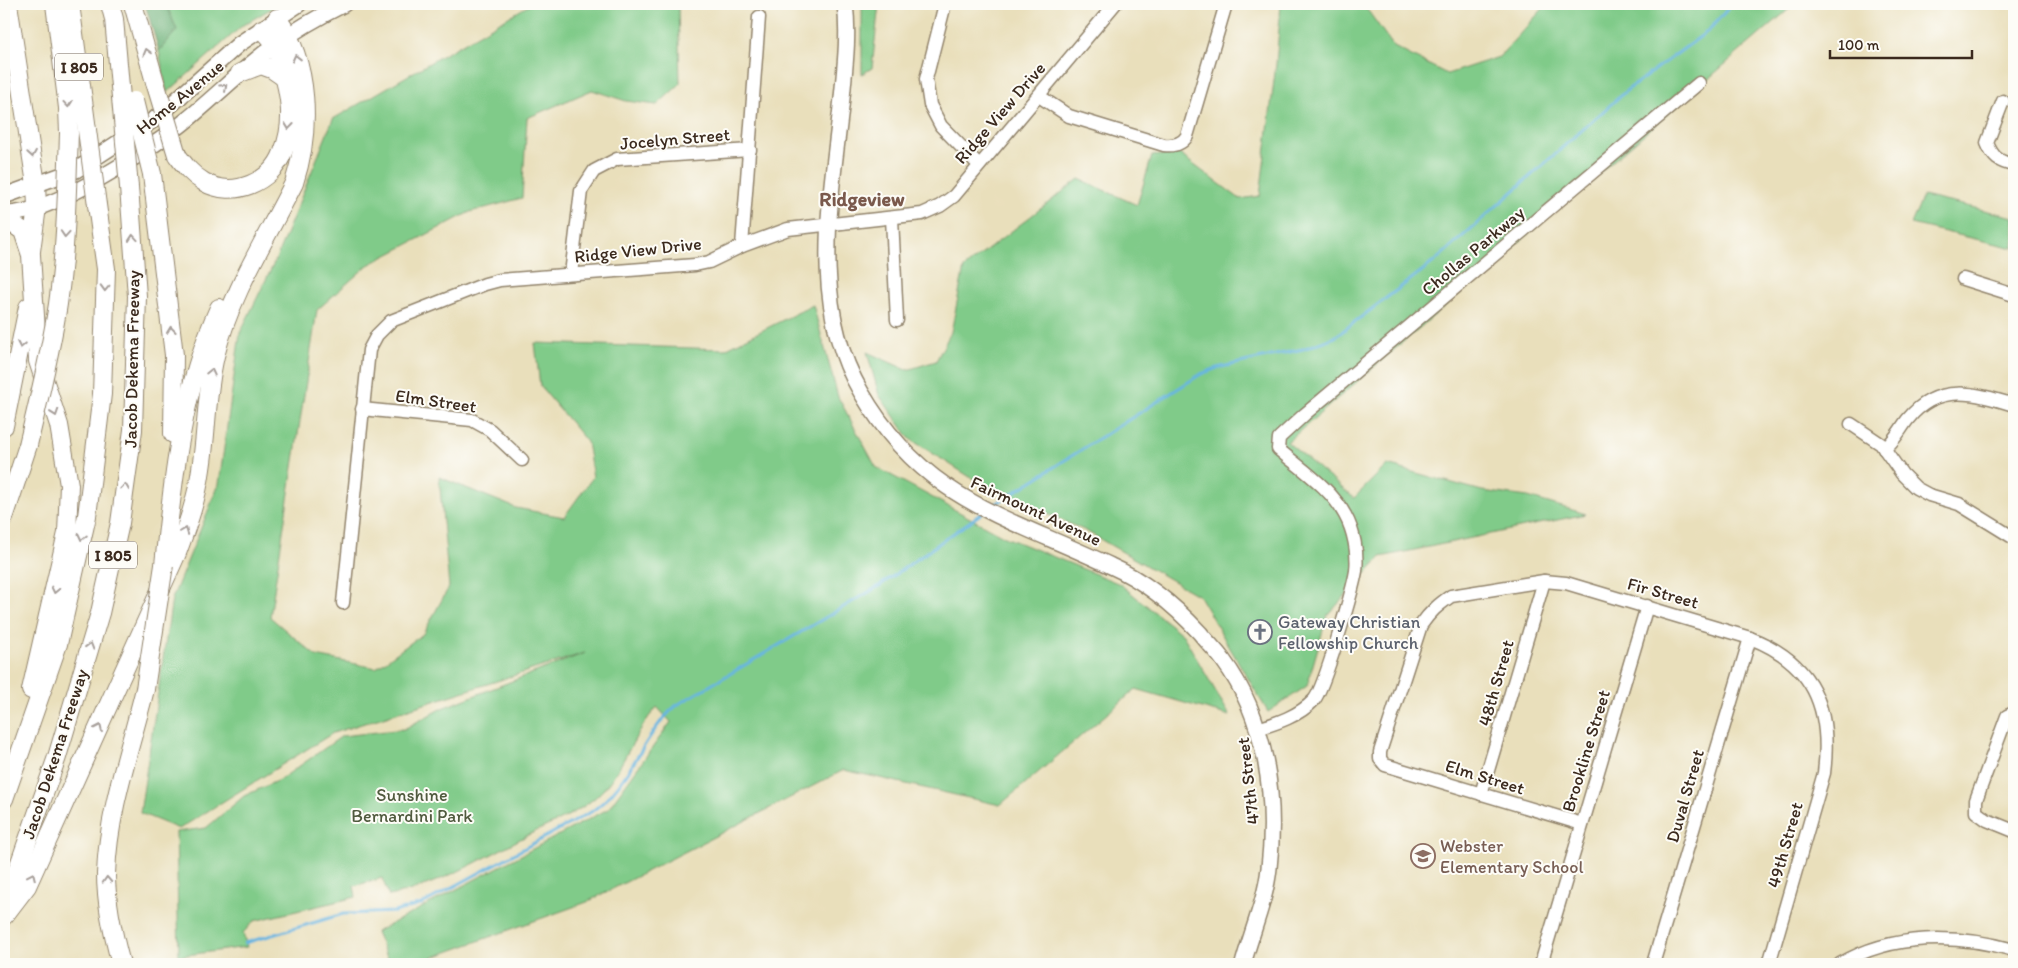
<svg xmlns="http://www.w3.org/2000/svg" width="2018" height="968" font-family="Itim,sans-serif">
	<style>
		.green { fill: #80cb89; stroke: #5e7a54 }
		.forest { fill: #68af75; stroke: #526c4a }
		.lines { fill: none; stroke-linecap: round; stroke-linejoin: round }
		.stream { stroke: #67b5e1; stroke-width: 3 }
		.minor-casing { stroke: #92846c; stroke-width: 15 }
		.major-casing { stroke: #92846c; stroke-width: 18 }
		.highway-casing { stroke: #92846c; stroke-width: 20 }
		.minor { stroke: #fff; stroke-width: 12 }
		.major { stroke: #fff; stroke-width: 15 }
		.highway { stroke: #fff; stroke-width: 18 }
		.highway-bridge-casing { stroke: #92846c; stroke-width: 20; stroke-linecap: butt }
		.highway-bridge { stroke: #fff; stroke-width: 18 }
		.oneway { stroke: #a79f9a }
		.labels { text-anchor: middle; stroke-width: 4; stroke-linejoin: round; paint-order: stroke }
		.shield { fill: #fdfcf7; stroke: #75695f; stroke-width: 1 }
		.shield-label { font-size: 16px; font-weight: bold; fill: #3b2a1e }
		.street-label { font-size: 18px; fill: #3b2a1e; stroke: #fdfcf7 }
		.worship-label { font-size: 18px; fill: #5b616d; stroke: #fdfcf7; text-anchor: start }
		.park-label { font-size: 18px; fill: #505a3e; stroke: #fdfcf7 }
		.education-label { font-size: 18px; fill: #785e54; stroke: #fdfcf7; text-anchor: start }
		.quarter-label { font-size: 20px; font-weight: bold; fill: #7a594c; stroke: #fdfcf7 }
	</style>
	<rect width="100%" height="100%" fill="#fdfcf7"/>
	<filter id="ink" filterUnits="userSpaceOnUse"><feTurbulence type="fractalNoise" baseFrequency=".02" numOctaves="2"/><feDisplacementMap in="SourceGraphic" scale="10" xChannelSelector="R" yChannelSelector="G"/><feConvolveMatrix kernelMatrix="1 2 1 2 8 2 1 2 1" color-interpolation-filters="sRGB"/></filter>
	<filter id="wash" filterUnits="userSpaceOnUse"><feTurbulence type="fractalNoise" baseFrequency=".0096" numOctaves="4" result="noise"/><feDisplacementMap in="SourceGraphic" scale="20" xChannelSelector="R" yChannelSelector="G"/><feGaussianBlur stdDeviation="1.12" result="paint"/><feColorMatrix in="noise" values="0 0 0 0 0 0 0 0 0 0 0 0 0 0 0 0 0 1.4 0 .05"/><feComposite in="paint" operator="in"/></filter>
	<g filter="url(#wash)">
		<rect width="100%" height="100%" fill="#e9dfbb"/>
		<!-- green -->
		<g class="green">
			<polygon points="166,4 279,4 243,25 167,93 159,51 176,30"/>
			<path d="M531 4H678L680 84 657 105 626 101 592 90 527 118 522 198 470 212 368 265 317 310 270 617 316 656 376 668 423 634 449 587 439 477 516 508 564 517 593 477 587 442 540 386 535 343 725 349 813 305 838 397 876 467 1005 537 1120 584 1183 635 1230 716 1136 689 1000 805 844 770 587 902 414 964H390L376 932 608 809 671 722 657 707C635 731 625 765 603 790 584 811 553 823 528 835 484 858 437 886 389 896L382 878 354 886 356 897 254 921 243 933 247 947 179 956 176 832 206 828 244 796 281 779 342 736 404 729 442 708 585 653 333 733 179 829 140 813 172 599 219 484 240 333 276 259 333 119Z"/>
			<polygon points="862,4 879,4 872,68 862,74"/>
			<polygon points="1281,4 1365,4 1366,8 1394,47 1447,74 1499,57 1547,4 1795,4 1287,442 1354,498 1387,465 1482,491 1528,497 1586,514 1381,557 1327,616 1307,686 1268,712 1199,596 1086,531 981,484 910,439 879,395 867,352 907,370 936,361 951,332 964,268 1079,179 1137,205 1152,156 1178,153 1240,199 1260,196 1276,64"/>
			<polygon points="1923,196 2014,217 2014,248 1911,224"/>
		</g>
		<!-- forest -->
		<polygon class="forest" points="145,4 166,4 177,30 159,51"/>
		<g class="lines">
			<!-- stream -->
			<g class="stream">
				<polyline points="991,507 1201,374 1217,368 1303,349 1335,337 1435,261 1626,91 1708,31 1732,4"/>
				<path d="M245 943 343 914 394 912 422 904 591 812C634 781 639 738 677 705L879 586 982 513"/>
			</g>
		</g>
	</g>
	<g filter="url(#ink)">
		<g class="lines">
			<defs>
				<g id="minor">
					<polyline points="945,4 926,79 930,105 941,126 979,165"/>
					<path d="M1039 96 1069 116 1164 145C1173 146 1182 144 1187 136L1226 4"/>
					<path d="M2003 101 1987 143C1993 158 1999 162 2014 165"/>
					<polyline points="892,218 897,320"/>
					<polyline points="742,246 759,17"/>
					<polyline points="571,274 581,191 594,171 617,159 750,150"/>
					<polyline points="1963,279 2014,295"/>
					<polyline points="362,409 472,420 490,430 522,460"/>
					<polyline points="1851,424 1881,444 1902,474 1916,488 1929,495 1959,504 2014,538"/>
					<path d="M1884 449C1895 441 1900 429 1908 419 1938 382 1975 393 2014 405"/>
					<polyline points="343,603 369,350 377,335 391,321 485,284 500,280 695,265 709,262 742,246 788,229 922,214 940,206 954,196 1115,4"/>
					<polyline points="2014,713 2007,716 1976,800 1976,812 1987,820 2014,831"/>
					<path d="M1257 729C1277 723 1299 716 1314 700 1324 689 1353 589 1356 571 1358 553 1354 531 1345 515 1331 488 1301 469 1278 449L1279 438 1305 414 1699 83"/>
					<polyline points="1481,794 1544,581"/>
					<path d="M1582 824 1385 765 1380 759V752L1421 625C1430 612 1438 605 1451 596L1544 581 1566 583 1750 638C1813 662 1832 708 1824 773L1769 964"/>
					<polyline points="1541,964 1647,606"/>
					<polyline points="1653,964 1750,638"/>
					<path d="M1840 964C1892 933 1957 934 2014 950"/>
				</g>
				<g id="major">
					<path d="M845 4C849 35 845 66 842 98 832 195 808 302 861 392 924 501 1006 516 1111 566 1145 581 1175 606 1200 633 1207 642 1216 650 1223 660 1266 718 1277 797 1269 868 1266 899 1251 934 1243 964"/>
					<polyline points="4,196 76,170 155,119 239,44 299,4"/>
					<path d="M4 214C49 216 152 149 188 119 217 95 244 68 275 45 297 29 320 16 344 4"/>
				</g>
				<g id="highway">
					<polyline points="8,4 36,184 37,207 31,251"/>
					<polyline points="55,4 68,108 69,133"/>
					<polyline points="70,4 87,130"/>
					<polyline points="110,4 114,19 122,109"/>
					<polyline points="133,4 155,82"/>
					<polyline points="240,73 261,65 272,69 285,78"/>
					<path d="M177 155C185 166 192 175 204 182 233 199 272 182 283 152 295 123 290 94 281 65 279 58 278 49 274 43 271 38 266 33 262 29"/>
					<polyline points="152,174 174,355 173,434"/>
					<polyline points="4,220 13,224 23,231 31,255 38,361 59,425 69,485 67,533 31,690"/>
					<polyline points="4,426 28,307"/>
					<polyline points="4,518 28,445"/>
					<path d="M164 565C173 477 182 390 219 308"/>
					<polyline points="4,799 58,644 87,516 102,394 106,269 97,205"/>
					<polyline points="4,908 57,757 100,613 120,523 133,430 137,296 129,187"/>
					<path d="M4 916 27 886 177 553C187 526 197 499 201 469 207 431 206 394 215 356 230 295 266 239 294 183 311 131 310 63 277 18"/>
					<path d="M121 964C113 935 106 905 106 874 108 811 130 750 145 689"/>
				</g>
			</defs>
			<!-- minor casing -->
			<use href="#minor" class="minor-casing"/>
			<!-- major casing -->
			<use href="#major" class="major-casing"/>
			<!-- highway casing -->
			<use href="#highway" class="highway-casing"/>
			<!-- minor -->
			<use href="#minor" class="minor"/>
			<!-- major -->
			<use href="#major" class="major"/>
			<!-- highway -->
			<use href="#highway" class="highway"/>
			<defs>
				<g id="highway-bridge">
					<polyline points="155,82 177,155"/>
					<polyline points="134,101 152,174"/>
					<polyline points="122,109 129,187"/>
					<polyline points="87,130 97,205"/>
					<path d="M28 445C39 398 51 351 58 304 66 247 67 190 69 133"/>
					<polyline points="145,689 164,565"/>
				</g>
			</defs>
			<!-- highway-bridge casing -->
			<use href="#highway-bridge" class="highway-bridge-casing"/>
			<!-- highway-bridge -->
			<use href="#highway-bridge" class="highway-bridge"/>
		</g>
		<!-- one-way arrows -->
		<defs><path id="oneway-chevron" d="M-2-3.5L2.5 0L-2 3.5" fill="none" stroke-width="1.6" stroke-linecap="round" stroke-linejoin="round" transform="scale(1.25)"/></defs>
		<g class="oneway">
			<use href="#oneway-chevron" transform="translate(147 52) rotate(-105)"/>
			<use href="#oneway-chevron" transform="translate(296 58) rotate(-104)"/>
			<use href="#oneway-chevron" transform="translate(224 87) rotate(-42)"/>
			<use href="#oneway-chevron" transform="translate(68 104) rotate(85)"/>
			<use href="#oneway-chevron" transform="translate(289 126) rotate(96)"/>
			<use href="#oneway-chevron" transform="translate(32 154) rotate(81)"/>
			<use href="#oneway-chevron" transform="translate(65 234) rotate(94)"/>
			<use href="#oneway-chevron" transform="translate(133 238) rotate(-95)"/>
			<use href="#oneway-chevron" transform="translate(105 288) rotate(92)"/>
			<use href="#oneway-chevron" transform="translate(171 330) rotate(-96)"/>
			<use href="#oneway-chevron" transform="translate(21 345) rotate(101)"/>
			<use href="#oneway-chevron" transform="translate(211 372) rotate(-77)"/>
			<use href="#oneway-chevron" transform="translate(55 413) rotate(71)"/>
			<use href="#oneway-chevron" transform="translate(125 487) rotate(-82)"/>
			<use href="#oneway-chevron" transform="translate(185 531) rotate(-69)"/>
			<use href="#oneway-chevron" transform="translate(82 537) rotate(103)"/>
			<use href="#oneway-chevron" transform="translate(55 590) rotate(102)"/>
			<use href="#oneway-chevron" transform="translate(90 646) rotate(-73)"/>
			<use href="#oneway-chevron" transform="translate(99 728) rotate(-65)"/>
			<use href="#oneway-chevron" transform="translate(32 876) rotate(-65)"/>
			<use href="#oneway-chevron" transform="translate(107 880) rotate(-93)"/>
		</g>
	</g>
	<!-- icons -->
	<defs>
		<symbol id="church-ring" viewBox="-11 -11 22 22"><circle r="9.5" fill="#fdfcf7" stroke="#6b7280" stroke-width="1.5"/><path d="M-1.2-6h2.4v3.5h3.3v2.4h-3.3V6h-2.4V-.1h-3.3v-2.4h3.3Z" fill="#6b7280"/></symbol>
		<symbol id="school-ring" viewBox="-11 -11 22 22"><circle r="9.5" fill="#fdfcf7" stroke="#8d6e63" stroke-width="1.5"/><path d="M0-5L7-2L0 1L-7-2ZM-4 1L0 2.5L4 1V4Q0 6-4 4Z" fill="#8d6e63"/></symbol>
	</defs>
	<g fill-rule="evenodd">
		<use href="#church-ring" x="1246" y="618" width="28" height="28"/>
		<use href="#school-ring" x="1409" y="842" width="28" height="28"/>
	</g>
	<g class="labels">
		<!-- shield labels -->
		<g class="shield">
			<rect x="55" y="53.5" width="48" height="27" rx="4"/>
			<rect x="89" y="541.5" width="48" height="27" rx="4"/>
		</g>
		<g class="shield-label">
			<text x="79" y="73">I 805</text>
			<text x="113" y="561">I 805</text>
		</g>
		<!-- street labels -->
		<g class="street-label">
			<text transform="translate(180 97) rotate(-39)" y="6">Home Avenue</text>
			<text transform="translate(1000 113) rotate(-49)" y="6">Ridge View Drive</text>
			<text transform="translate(675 139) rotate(-5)" y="6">Jocelyn Street</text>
			<text transform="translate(638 250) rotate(-6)" y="6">Ridge View Drive</text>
			<text transform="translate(1473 251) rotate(-40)" y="6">Chollas Parkway</text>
			<text transform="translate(132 359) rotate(-89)" y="6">Jacob Dekema Freeway</text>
			<text transform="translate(436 401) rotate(8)" y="6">Elm Street</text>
			<text transform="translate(1036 511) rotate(25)" y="6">Fairmount Avenue</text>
			<text transform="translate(1663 593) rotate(16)" y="6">Fir Street</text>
			<text transform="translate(1496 683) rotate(-74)" y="6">48th Street</text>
			<text transform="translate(1586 751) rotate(-73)" y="6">Brookline Street</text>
			<text transform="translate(55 754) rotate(-72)" y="6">Jacob Dekema Freeway</text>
			<text transform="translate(1485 777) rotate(17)" y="6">Elm Street</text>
			<text transform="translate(1248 781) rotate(-97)" y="6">47th Street</text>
			<text transform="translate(1685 796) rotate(-74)" y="6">Duval Street</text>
			<text transform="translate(1785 845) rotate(-74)" y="6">49th Street</text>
		</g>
		<!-- worship labels -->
		<g class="worship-label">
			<text x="1278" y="628">Gateway Christian<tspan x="1278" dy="21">Fellowship Church</tspan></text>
		</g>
		<!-- park labels -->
		<g class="park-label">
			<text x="412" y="801">Sunshine<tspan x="412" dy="21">Bernardini Park</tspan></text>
		</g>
		<!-- education labels -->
		<g class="education-label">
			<text x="1440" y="852">Webster<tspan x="1440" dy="21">Elementary School</tspan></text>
		</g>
		<!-- quarter labels -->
		<g class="quarter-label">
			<text x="862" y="206">Ridgeview</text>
		</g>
	</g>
	<!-- margin -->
	<rect width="2018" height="968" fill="none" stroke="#fdfcf7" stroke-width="20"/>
	<!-- scale -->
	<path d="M1830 50v8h142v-8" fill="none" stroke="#3b2a1e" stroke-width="2.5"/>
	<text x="1838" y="50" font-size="15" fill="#3b2a1e" stroke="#fdfcf7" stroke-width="4" paint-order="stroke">100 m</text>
</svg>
